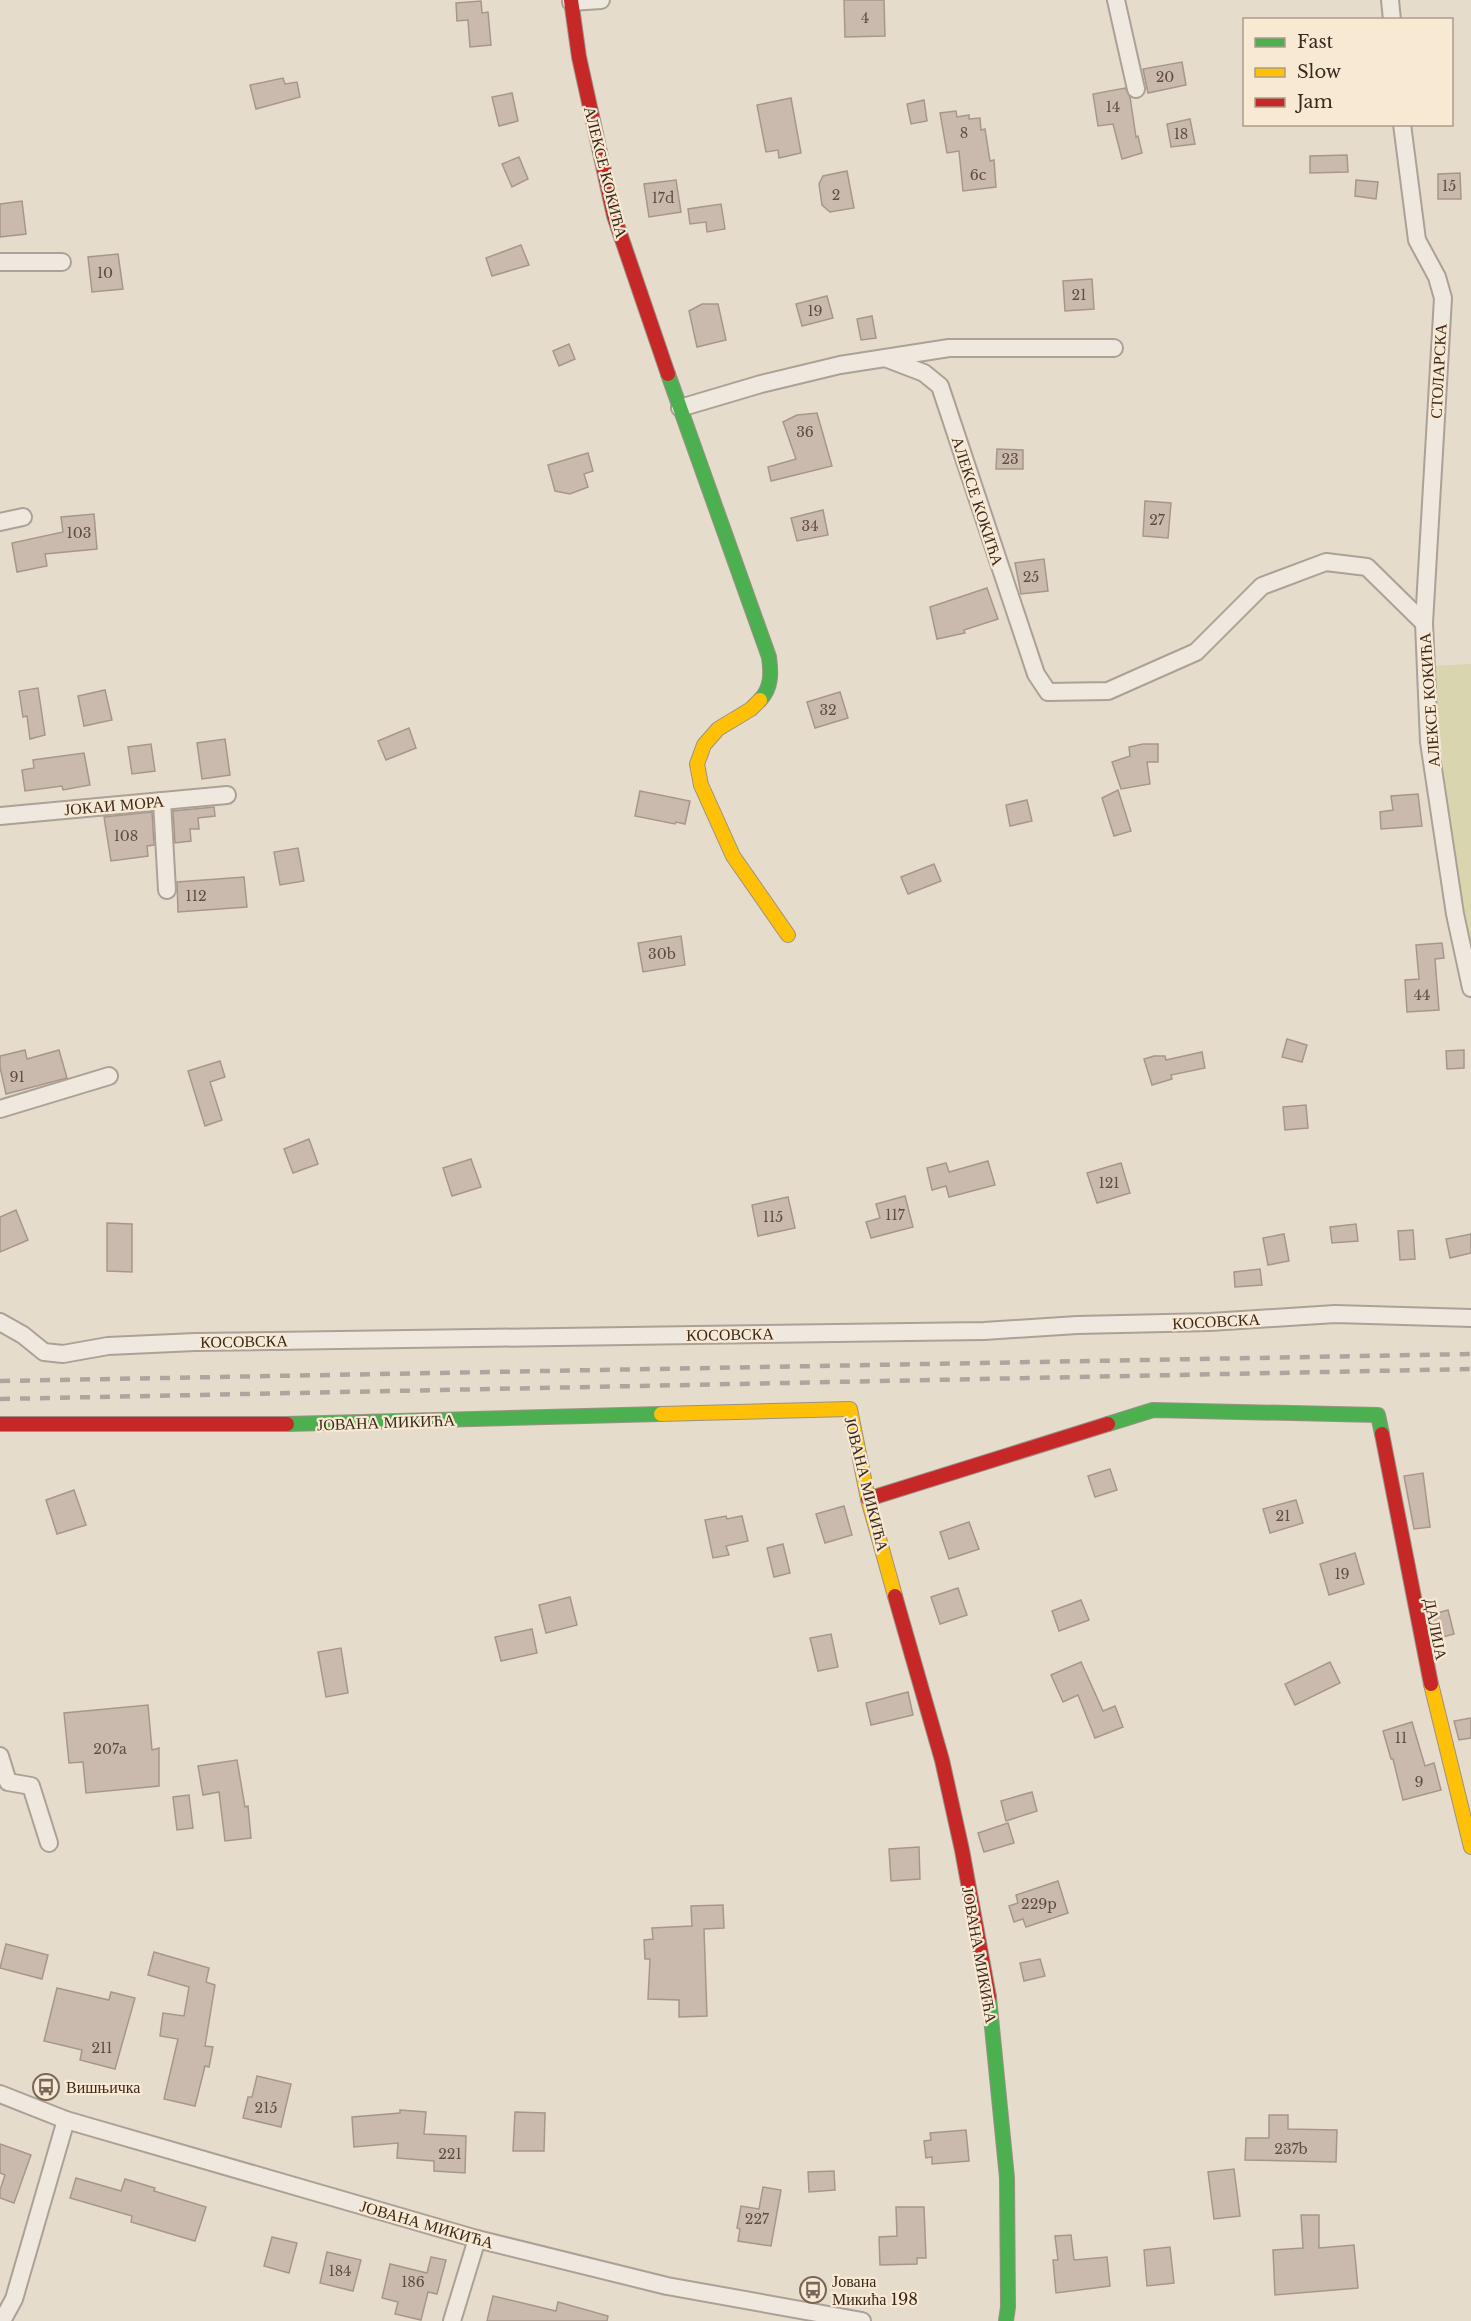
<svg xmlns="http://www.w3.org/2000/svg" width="1471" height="2321" font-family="'Libre Baskerville',serif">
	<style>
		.green { fill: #d9d5ae }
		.building { fill: #cab9ad; stroke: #a7978b; stroke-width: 1.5 }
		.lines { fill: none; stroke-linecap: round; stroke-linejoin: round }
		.street-casing { stroke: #aba196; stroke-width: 20 }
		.fast-casing { stroke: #9b9186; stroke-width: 16 }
		.slow-casing { stroke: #9b9186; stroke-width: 16 }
		.jam-casing { stroke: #9b9186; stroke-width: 16 }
		.street { stroke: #eee8df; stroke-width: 16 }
		.fast { stroke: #4caf50; stroke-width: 14 }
		.slow { stroke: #ffc107; stroke-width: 14 }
		.jam { stroke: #c62828; stroke-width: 14 }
		.rail { stroke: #ada69f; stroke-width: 4.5; stroke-dasharray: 10 10; stroke-linecap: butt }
		.labels { text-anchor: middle; stroke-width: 4.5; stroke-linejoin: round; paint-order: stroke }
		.number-label { font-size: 14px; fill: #5f4c41 }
		.street-label { font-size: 16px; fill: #3b281d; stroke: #f8e9d2 }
		.poi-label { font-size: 16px; fill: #3b281d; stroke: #f8e9d2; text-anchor: start }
	</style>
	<rect width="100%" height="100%" fill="#e6dccc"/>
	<!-- green -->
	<polygon class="green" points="1471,664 1471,958 1454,867 1433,666"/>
	<!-- building -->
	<g class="building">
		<polygon points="844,0 884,0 885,36 845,37"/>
		<polygon points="481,1 482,13 488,12 491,45 470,47 468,20 457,21 456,3"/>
		<polygon points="1182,62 1186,85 1148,93 1143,69"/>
		<polygon points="283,78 285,84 297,82 300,97 256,109 250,85"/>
		<polygon points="1125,88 1130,97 1136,137 1138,136 1142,153 1122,159 1113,124 1098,126 1093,94"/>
		<polygon points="512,93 518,121 499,126 492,97"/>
		<polygon points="791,98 801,153 779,158 778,150 766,152 757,105"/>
		<polygon points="924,100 927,121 911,124 907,104"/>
		<polygon points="956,111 957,117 969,115 969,119 980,118 981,130 985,129 990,161 994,160 996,187 963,191 959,151 947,153 940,113"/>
		<polygon points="1190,119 1195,144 1171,147 1167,124"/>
		<polygon points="1347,155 1348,172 1310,173 1310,156"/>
		<polygon points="519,157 528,179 512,187 502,164"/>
		<polygon points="847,171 854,208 830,212 822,205 819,184 823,176"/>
		<polygon points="1460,173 1461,199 1438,199 1438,174"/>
		<polygon points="676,180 681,212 649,217 644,184"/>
		<polygon points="1356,180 1378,182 1376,199 1355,196"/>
		<polygon points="22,201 26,234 0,237 0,204"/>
		<polygon points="721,204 725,229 707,232 706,222 690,224 688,209"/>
		<polygon points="521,245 529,265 492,276 486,258"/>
		<polygon points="118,254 123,289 92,292 88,257"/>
		<polygon points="1092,279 1094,309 1065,311 1063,281"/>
		<polygon points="827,296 833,318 802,326 796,304"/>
		<polygon points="702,304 718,304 726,340 697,347 689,311"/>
		<polygon points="872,316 876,338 861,340 857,319"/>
		<polygon points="569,344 575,359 559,366 553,351"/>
		<polygon points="817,413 832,466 771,481 768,467 796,459 783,422 797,415"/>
		<polygon points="997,449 1023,450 1023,469 996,469"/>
		<polygon points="588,453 593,471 584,474 588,487 570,494 555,491 548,465"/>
		<polygon points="1145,501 1171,503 1168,538 1143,536"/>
		<polygon points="823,510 828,535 797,541 791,518"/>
		<polygon points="94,514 97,549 45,554 47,566 17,572 12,543 63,532 61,517"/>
		<polygon points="1044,559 1048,591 1021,594 1015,563"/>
		<polygon points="987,588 998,619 964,630 965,633 937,639 930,607"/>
		<polygon points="38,688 45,735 30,739 27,716 23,717 19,691"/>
		<polygon points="105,690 112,720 84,726 78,696"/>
		<polygon points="840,692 848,718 815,728 807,702"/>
		<polygon points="409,728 416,748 386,760 378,741"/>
		<polygon points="225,739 230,775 202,779 197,743"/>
		<polygon points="151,744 155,771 132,774 128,747"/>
		<polygon points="1143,744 1158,744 1158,762 1147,762 1150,784 1121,789 1112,762 1130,756 1129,747"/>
		<polygon points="84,753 90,785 63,790 62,786 25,791 22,770 34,768 33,760"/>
		<polygon points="1118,790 1131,831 1114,836 1102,798"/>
		<polygon points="640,791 690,801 685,824 676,822 675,824 635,816"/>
		<polygon points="1418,794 1422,826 1381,829 1380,812 1393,810 1391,796"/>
		<polygon points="1027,800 1032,821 1010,826 1006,805"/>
		<polygon points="214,807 215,816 198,818 199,829 190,829 191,841 175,843 173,811"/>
		<polygon points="152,812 154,845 147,846 148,856 111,861 104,817"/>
		<polygon points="298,848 304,881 280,885 274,852"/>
		<polygon points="934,864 941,881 908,894 901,877"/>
		<polygon points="244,877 247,907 178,912 177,882"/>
		<polygon points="681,936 685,965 643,972 638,943"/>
		<polygon points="1442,943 1444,958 1435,959 1439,1010 1407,1012 1405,980 1419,979 1416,945"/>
		<polygon points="1287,1039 1307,1045 1302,1062 1282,1057"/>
		<polygon points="25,1050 27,1059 59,1050 67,1078 6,1094 0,1067 0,1056"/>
		<polygon points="1464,1050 1464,1068 1447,1069 1446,1051"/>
		<polygon points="1202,1052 1205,1068 1171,1075 1172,1079 1152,1085 1144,1059 1154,1056 1165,1056 1166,1060"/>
		<polygon points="220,1061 225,1077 210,1082 222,1120 205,1126 188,1071"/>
		<polygon points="1306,1105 1308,1128 1285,1130 1283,1107"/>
		<polygon points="309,1139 318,1164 293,1173 284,1149"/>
		<polygon points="471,1159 481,1187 452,1196 443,1168"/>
		<polygon points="988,1161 995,1185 949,1197 946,1186 932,1190 927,1168 946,1163 949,1172"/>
		<polygon points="1121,1163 1130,1193 1097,1203 1087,1173"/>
		<polygon points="905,1196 913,1227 871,1238 866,1222 880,1218 876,1204"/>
		<polygon points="788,1197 795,1228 758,1236 752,1205"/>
		<polygon points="16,1210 28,1240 0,1252 0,1217"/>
		<polygon points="107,1223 132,1224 132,1272 107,1271"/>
		<polygon points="1356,1224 1358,1241 1332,1243 1330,1227"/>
		<polygon points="1413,1230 1415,1259 1400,1260 1398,1231"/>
		<polygon points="1284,1234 1289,1261 1268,1265 1263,1238"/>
		<polygon points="1471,1234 1471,1253 1450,1258 1446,1239"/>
		<polygon points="1260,1269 1262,1285 1235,1287 1234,1272"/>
		<polygon points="1110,1469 1117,1490 1095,1497 1088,1476"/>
		<polygon points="1423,1473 1430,1527 1414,1529 1404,1476"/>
		<polygon points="74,1490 86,1525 57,1534 46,1500"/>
		<polygon points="1296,1500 1303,1523 1270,1533 1263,1509"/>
		<polygon points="844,1506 852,1535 825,1543 816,1514"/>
		<polygon points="726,1516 727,1519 742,1516 748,1541 726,1546 729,1555 713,1558 705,1520"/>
		<polygon points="969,1522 979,1549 949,1559 940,1532"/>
		<polygon points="783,1544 790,1573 774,1577 767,1548"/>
		<polygon points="1355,1553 1364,1584 1329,1595 1320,1564"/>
		<polygon points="958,1588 967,1615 940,1624 931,1597"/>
		<polygon points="570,1597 577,1625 546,1633 539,1605"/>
		<polygon points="1081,1600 1089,1620 1059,1631 1052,1611"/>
		<polygon points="1448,1610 1454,1634 1435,1639 1430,1615"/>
		<polygon points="532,1629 537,1653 501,1661 495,1637"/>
		<polygon points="831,1634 838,1667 818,1671 810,1638"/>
		<polygon points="341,1648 348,1693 326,1697 318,1652"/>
		<polygon points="1081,1662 1103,1711 1115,1706 1123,1727 1095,1738 1078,1695 1063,1702 1051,1675"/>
		<polygon points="1330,1662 1340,1683 1295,1705 1285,1684"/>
		<polygon points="908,1692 913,1715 871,1725 866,1703"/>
		<polygon points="148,1705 152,1750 159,1748 159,1786 86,1793 83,1762 69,1763 64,1713"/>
		<polygon points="1471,1718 1471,1738 1459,1740 1454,1721"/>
		<polygon points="1412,1722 1425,1766 1434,1763 1441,1790 1403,1800 1393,1759 1391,1759 1383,1731"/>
		<polygon points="237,1760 245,1807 248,1806 251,1838 225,1841 219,1792 203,1795 198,1766"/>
		<polygon points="1032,1792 1037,1811 1006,1821 1001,1801"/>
		<polygon points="189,1795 193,1828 177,1830 173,1797"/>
		<polygon points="1008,1823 1014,1843 984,1852 978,1833"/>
		<polygon points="919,1847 920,1879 891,1881 889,1849"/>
		<polygon points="1058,1881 1068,1913 1026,1927 1023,1919 1014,1922 1009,1906 1018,1903 1016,1895"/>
		<polygon points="723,1905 724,1928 704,1929 707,2016 679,2017 679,2000 648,1999 650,1959 645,1959 644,1940 653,1939 652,1928 692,1926 691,1906"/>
		<polygon points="6,1944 48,1955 42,1979 0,1968"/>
		<polygon points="154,1952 209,1968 206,1982 215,1985 205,2046 213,2047 209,2067 205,2066 195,2106 164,2099 178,2039 160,2036 163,2013 184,2016 189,1987 148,1975"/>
		<polygon points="1040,1959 1045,1976 1024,1981 1020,1963"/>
		<polygon points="57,1988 109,2000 111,1992 135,1998 115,2069 80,2060 82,2050 44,2041"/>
		<polygon points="257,2076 291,2084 281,2127 243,2118 248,2097 252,2097"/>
		<polygon points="400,2110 426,2112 424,2134 466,2136 465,2173 434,2171 434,2161 397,2158 398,2143 354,2147 352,2117 400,2113"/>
		<polygon points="515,2112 545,2113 544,2151 513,2151"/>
		<polygon points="1269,2115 1288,2115 1288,2129 1337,2130 1336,2162 1245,2160 1246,2138 1269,2138"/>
		<polygon points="966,2130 969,2161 932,2164 932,2157 926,2158 924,2141 931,2140 930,2133"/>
		<polygon points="0,2144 31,2155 14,2203 0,2198 0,2190 5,2175 0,2173"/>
		<polygon points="1234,2169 1240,2216 1214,2219 1208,2172"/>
		<polygon points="834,2171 835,2190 809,2192 808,2172"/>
		<polygon points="76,2178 121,2191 125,2179 155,2188 154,2191 206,2207 195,2241 131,2222 132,2216 70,2198"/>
		<polygon points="763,2187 781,2190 771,2246 738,2241 740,2229 737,2228 741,2206 759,2209"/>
		<polygon points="896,2207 924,2207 926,2258 917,2258 917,2264 880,2265 879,2237 897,2236"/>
		<polygon points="1301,2215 1319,2215 1319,2248 1354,2245 1358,2288 1275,2295 1273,2250 1303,2248"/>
		<polygon points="1071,2235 1074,2260 1107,2257 1110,2286 1056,2293 1053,2260 1058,2260 1055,2236"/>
		<polygon points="272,2237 297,2243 289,2273 264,2266"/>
		<polygon points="1170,2247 1174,2283 1147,2286 1144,2250"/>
		<polygon points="327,2252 361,2260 353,2291 320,2283"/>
		<polygon points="431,2257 446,2260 437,2294 428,2292 421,2320 395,2314 398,2302 382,2298 390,2264 427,2273"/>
		<polygon points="493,2296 556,2311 558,2302 608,2316 607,2321 487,2321"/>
	</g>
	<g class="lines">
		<defs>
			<g id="street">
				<polyline points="1116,0 1136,89"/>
				<polyline points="1390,0 1392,20"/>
				<polyline points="571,2 601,0"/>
				<polyline points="1402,124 1417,240 1437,277 1443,298 1424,623 1429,742 1455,914 1471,988"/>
				<polyline points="0,262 62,262"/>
				<polyline points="885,358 924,373 940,386 1036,674 1048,692 1108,691 1196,652 1262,586 1326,562 1367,567 1424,623"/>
				<polyline points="680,408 761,384 840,365 949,348 1114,348"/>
				<polyline points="0,522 23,517"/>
				<polyline points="162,801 167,890"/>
				<polyline points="0,816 227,795"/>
				<polyline points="0,1109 109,1076"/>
				<polyline points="0,1322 23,1335 44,1352 63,1354 108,1346 195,1342 984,1331 1077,1325 1210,1322 1335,1314 1471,1318"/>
				<polyline points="0,1756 8,1782 31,1786 49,1843"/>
				<polyline points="0,2094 66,2120 477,2239 667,2286 862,2321"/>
				<polyline points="2,2321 14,2299 66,2120"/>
				<polyline points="452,2321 477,2239"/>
			</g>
			<g id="fast">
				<path d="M668 374 769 657C771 672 772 688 760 700"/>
				<polyline points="287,1424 661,1414"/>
				<polyline points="1108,1424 1153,1410 1378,1415 1382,1434"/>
				<polyline points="989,1997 1007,2178 1008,2307 1006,2321"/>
			</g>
			<g id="slow">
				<polyline points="760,700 751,709 718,729 704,745 697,764 701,785 733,856 788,935"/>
				<polyline points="661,1414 850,1409 868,1499 895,1596"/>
				<polyline points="1431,1684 1471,1847"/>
			</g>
			<g id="jam">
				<polyline points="571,0 579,57 614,216 668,374"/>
				<polyline points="0,1424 287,1424"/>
				<polyline points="1382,1434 1431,1684"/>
				<polyline points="868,1499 1108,1424"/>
				<polyline points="895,1596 942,1760 962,1850 989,1997"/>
			</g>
		</defs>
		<!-- street casing -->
		<use href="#street" class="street-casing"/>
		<!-- fast casing -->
		<use href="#fast" class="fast-casing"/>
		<!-- slow casing -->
		<use href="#slow" class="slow-casing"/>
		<!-- jam casing -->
		<use href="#jam" class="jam-casing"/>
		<!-- street -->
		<use href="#street" class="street"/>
		<!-- fast -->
		<use href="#fast" class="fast"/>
		<!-- slow -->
		<use href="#slow" class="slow"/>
		<!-- jam -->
		<use href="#jam" class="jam"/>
		<!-- rail -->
		<g class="rail">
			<polyline points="0,1381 1471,1354"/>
			<polyline points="0,1399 1471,1369"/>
		</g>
	</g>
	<!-- icons -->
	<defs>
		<symbol id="bus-ring" viewBox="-11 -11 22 22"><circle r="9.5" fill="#f8e9d2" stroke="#77675a" stroke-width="1.5"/><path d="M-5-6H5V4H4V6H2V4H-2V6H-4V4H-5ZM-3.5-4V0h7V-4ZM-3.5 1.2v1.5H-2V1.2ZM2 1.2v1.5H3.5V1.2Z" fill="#77675a"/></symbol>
	</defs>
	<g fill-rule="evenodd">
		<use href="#bus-ring" x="31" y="2072" width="30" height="30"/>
		<use href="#bus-ring" x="798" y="2275" width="30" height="30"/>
	</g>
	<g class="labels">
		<!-- number labels -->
		<g class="number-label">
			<text x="865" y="23">4</text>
			<text x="1165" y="82">20</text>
			<text x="1113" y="112">14</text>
			<text x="964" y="138">8</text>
			<text x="1181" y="139">18</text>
			<text x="978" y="180">6c</text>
			<text x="1449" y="191">15</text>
			<text x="836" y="200">2</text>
			<text x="663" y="203">17d</text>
			<text x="105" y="278">10</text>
			<text x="1079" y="300">21</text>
			<text x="815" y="316">19</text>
			<text x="805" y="437">36</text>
			<text x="1010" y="464">23</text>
			<text x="1157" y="525">27</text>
			<text x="810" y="531">34</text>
			<text x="79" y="538">103</text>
			<text x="1031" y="582">25</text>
			<text x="828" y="715">32</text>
			<text x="126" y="841">108</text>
			<text x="196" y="901">112</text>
			<text x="662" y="959">30b</text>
			<text x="1422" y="1000">44</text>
			<text x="17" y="1082">91</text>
			<text x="1109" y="1188">121</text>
			<text x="895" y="1220">117</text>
			<text x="773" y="1222">115</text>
			<text x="1283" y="1521">21</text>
			<text x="1342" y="1579">19</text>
			<text x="1401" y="1743">11</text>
			<text x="110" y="1754">207a</text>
			<text x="1419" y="1787">9</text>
			<text x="1039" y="1909">229p</text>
			<text x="102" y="2053">211</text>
			<text x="266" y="2113">215</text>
			<text x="1291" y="2154">237b</text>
			<text x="450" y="2159">221</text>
			<text x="757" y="2224">227</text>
			<text x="340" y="2276">184</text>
			<text x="413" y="2287">186</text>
		</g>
		<!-- street labels -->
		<g class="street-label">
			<text transform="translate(606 172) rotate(76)" y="6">АЛЕКСЕ КОКИЋА</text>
			<text transform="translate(1438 371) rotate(-87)" y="6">СТОЛАРСКА</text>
			<text transform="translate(978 501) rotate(72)" y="6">АЛЕКСЕ КОКИЋА</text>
			<text transform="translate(1429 700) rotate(-94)" y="6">АЛЕКСЕ КОКИЋА</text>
			<text transform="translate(114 805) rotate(-5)" y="6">ЈОКАИ МОРА</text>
			<text transform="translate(1216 1321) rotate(-3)" y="6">КОСОВСКА</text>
			<text transform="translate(730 1334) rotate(-1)" y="6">КОСОВСКА</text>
			<text transform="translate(244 1341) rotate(-1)" y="6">КОСОВСКА</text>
			<text transform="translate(386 1422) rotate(-2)" y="6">ЈОВАНА МИКИЋА</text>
			<text transform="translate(867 1484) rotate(76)" y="6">ЈОВАНА МИКИЋА</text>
			<text transform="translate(1436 1629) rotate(79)" y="6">ДАЛИЈА</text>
			<text transform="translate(980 1955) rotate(80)" y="6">ЈОВАНА МИКИЋА</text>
			<text transform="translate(427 2224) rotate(16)" y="6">ЈОВАНА МИКИЋА</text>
		</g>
		<!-- poi labels -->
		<g class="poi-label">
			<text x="66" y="2093">Вишњичка</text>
			<text x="832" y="2287">Јована<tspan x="832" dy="18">Микића 198</tspan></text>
		</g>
	</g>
	<!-- legend -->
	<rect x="1243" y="18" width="210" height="108" fill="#f8e9d2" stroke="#ac9c8a" stroke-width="1.5"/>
	<rect x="1255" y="38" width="30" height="9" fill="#4caf50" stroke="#ac9c8a" stroke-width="1.5"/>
	<text x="1297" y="48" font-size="18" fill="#3b281d">Fast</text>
	<rect x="1255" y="68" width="30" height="9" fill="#ffc107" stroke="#ac9c8a" stroke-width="1.5"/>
	<text x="1297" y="78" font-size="18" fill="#3b281d">Slow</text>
	<rect x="1255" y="98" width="30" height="9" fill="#c62828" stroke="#ac9c8a" stroke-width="1.5"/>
	<text x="1297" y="108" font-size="18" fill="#3b281d">Jam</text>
</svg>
